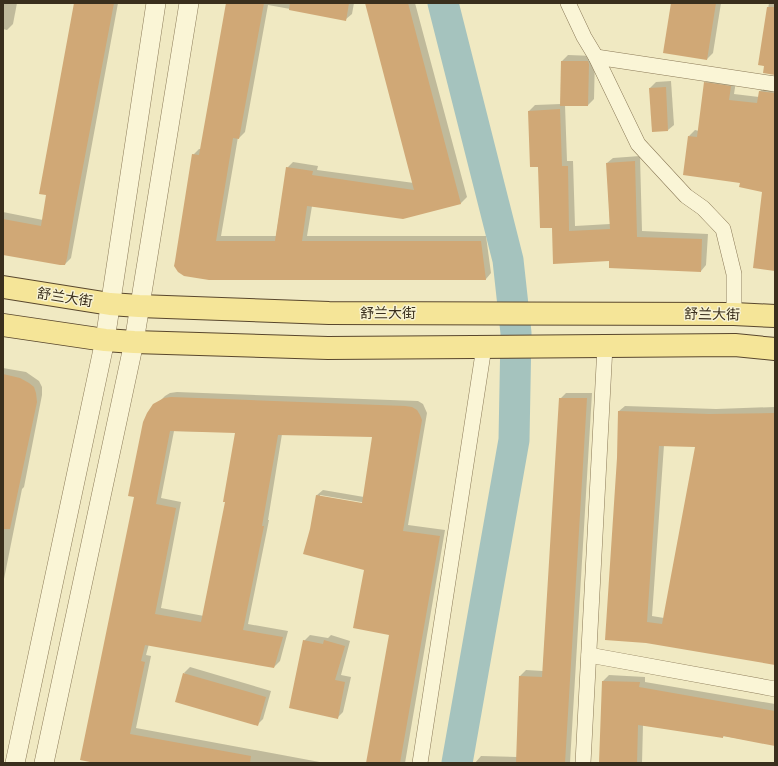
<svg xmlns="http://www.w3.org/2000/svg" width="778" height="766" font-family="'Libre Baskerville','Noto Sans SC',serif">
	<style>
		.shadow { fill: #0003; fill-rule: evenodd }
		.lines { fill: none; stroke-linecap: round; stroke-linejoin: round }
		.river { stroke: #a5c3be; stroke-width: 31 }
		.building { fill: #d0a876; fill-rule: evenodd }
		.minor-casing { stroke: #8b7a58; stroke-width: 16 }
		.tertiary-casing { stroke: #8b7a58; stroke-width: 20 }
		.primary-casing { stroke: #59472d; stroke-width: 24 }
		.minor { stroke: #faf5d6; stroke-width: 15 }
		.tertiary { stroke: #faf5d6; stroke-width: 19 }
		.primary { stroke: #f5e598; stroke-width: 22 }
		.labels { text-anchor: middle; stroke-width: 3; stroke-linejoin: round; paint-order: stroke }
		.street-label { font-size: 14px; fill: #3a2f1d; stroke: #f7f2d2 }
	</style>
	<rect width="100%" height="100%" fill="#f0e9c2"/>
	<!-- shadow -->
	<g class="shadow">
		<polygon points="3,3 17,3 13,24 7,30 3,29"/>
		<polygon points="76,3 118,3 71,258 65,264 3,254 3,212 43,220"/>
		<polygon points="227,3 354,3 352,14 346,19 268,5 245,132 239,138 238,137 221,236 276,236 287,168 293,162 318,166 317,170 414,183 366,3 415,3 467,197 461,203 403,218 312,206 307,236 486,236 491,273 486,279 209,279 193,155 199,149 201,149"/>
		<polygon points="672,3 721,3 713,53 707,59"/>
		<polygon points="769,3 775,3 775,74 766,66 759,64"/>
		<polygon points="568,55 594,56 595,57 594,99 588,105 565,105 567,161 573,161 575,226 610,224 607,163 613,158 640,156 642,231 708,234 706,265 701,271 610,260 553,227 539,166 529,111 535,105 561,104 562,61"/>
		<polygon points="711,77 736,81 734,94 759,97 760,91 766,85 775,87 775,270 763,191 741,182 689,136 695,130 699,131 705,83"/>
		<polygon points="671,81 674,125 668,130 650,88 656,82"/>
		<polygon points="3,368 26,372 39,381 42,387 42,395 24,487 22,489 3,584"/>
		<path d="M177 392 418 401 423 404 427 413 408 525 445 530 405 763H367L390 634 366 569 311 529 317 495 323 490 364 497 373 436 282 434 268 520H269L248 624 288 631 280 661 274 667 149 644 146 655 151 656 136 728 325 763H100L135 496 147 414 165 396 170 393ZM174 431 236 432 227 501 204 616 161 608 181 502 161 498ZM320 495 367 503 366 505 320 497Z"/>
		<polygon points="566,393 592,393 570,763 475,763 481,756 517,757 520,676 526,670 543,671 560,399"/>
		<path d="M625 406 716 409 775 407V664L646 642 619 411ZM664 445 697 446 664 618 652 616Z"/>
		<polygon points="310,635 328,638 331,635 350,641 341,675 351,677 343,712 337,718 304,641"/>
		<polygon points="190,667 271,691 263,719 257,725 184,673"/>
		<polygon points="609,675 645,677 645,682 775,704 775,745 724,736 723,737 643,725 642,763 600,763 603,681"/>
	</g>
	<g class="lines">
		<!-- river -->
		<polyline class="river" points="443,3 508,260 516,333 514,440 457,763"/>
	</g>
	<!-- building -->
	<g class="building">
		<polygon points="74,3 114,3 75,209 67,258 65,265 60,265 3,255 3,219 41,226 46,195 39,194"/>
		<polygon points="226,3 264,3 239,139 233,138 216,241 275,241 286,167 313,171 312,175 414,190 365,3 408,3 461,204 403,219 307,206 302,241 481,241 486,280 209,280 184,276 178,272 174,266 175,261 192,154 199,155"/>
		<polygon points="290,3 349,3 346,21 289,10"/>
		<polygon points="671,3 716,3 707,60 663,53"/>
		<polygon points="767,7 775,7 775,75 763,73 764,66 758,65"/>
		<polygon points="561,61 588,61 589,64 588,106 560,106"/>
		<polygon points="704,82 731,86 729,100 757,103 759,91 775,93 775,271 753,268 762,192 739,187 740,183 683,175 688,136 697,137"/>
		<polygon points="666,87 668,131 652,132 649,88"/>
		<polygon points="560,109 562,166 568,166 569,231 610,229 606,163 635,161 637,237 702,239 701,272 609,268 609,261 553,264 552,228 540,228 538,167 530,167 528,111"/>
		<polygon points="3,374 20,378 29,383 34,387 36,393 37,402 10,529 3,529"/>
		<path d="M171 397 405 406 412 407 417 410 420 415 422 420 403 531 440 536 400 763H366L389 635 353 628 364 570 303 554 310 529 316 495 362 503 372 437 278 435 262 526H264L243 630 283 637 274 668 145 645 141 661 145 662 130 734 251 756 250 763H95L80 760 134 497 128 496 143 422 147 413 153 404 164 398ZM170 431 235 433 223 502H225L201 622 155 614 176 508 156 504Z"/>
		<polygon points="559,398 587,398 565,763 516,763 519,676 542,677"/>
		<path d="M618 411 709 414 775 413V665L646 643 605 640 617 458ZM659 446 695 447 662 624 647 622Z"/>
		<polygon points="303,640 323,644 324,640 345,646 335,680 345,682 338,719 289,708"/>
		<polygon points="183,673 266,697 258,726 175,702"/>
		<polygon points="602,681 640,682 639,687 775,711 775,746 723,736 723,738 638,725 637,763 599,763"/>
	</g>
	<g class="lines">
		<defs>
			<g id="minor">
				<polyline points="568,3 584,37 596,57 638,144 686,196 703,208 723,229 734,274 734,314"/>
				<polyline points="596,57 775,84"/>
				<polyline points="589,655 775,689"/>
				<polyline points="420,763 484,347"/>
				<polyline points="583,763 605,346"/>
			</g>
			<g id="tertiary">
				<polyline points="15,763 105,340 156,3"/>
				<polyline points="44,763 134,342 189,3"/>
			</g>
			<g id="primary">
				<polyline points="3,287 110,304 139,306 329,313 734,314 775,316"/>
				<polyline points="3,325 105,340 134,342 328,348 735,345 775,349"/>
			</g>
		</defs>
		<!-- minor casing -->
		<use href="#minor" class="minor-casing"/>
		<!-- tertiary casing -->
		<use href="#tertiary" class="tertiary-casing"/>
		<!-- primary casing -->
		<use href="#primary" class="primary-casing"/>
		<!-- minor -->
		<use href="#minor" class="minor"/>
		<!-- tertiary -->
		<use href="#tertiary" class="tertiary"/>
		<!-- primary -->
		<use href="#primary" class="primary"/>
	</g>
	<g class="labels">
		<!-- street labels -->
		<g class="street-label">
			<text transform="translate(65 297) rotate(9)" y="5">舒兰大街</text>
			<text x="388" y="318">舒兰大街</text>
			<text transform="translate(712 314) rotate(1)" y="5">舒兰大街</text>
		</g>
	</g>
	<!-- border -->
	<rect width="778" height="766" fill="none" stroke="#3a2f1d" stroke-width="8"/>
</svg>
